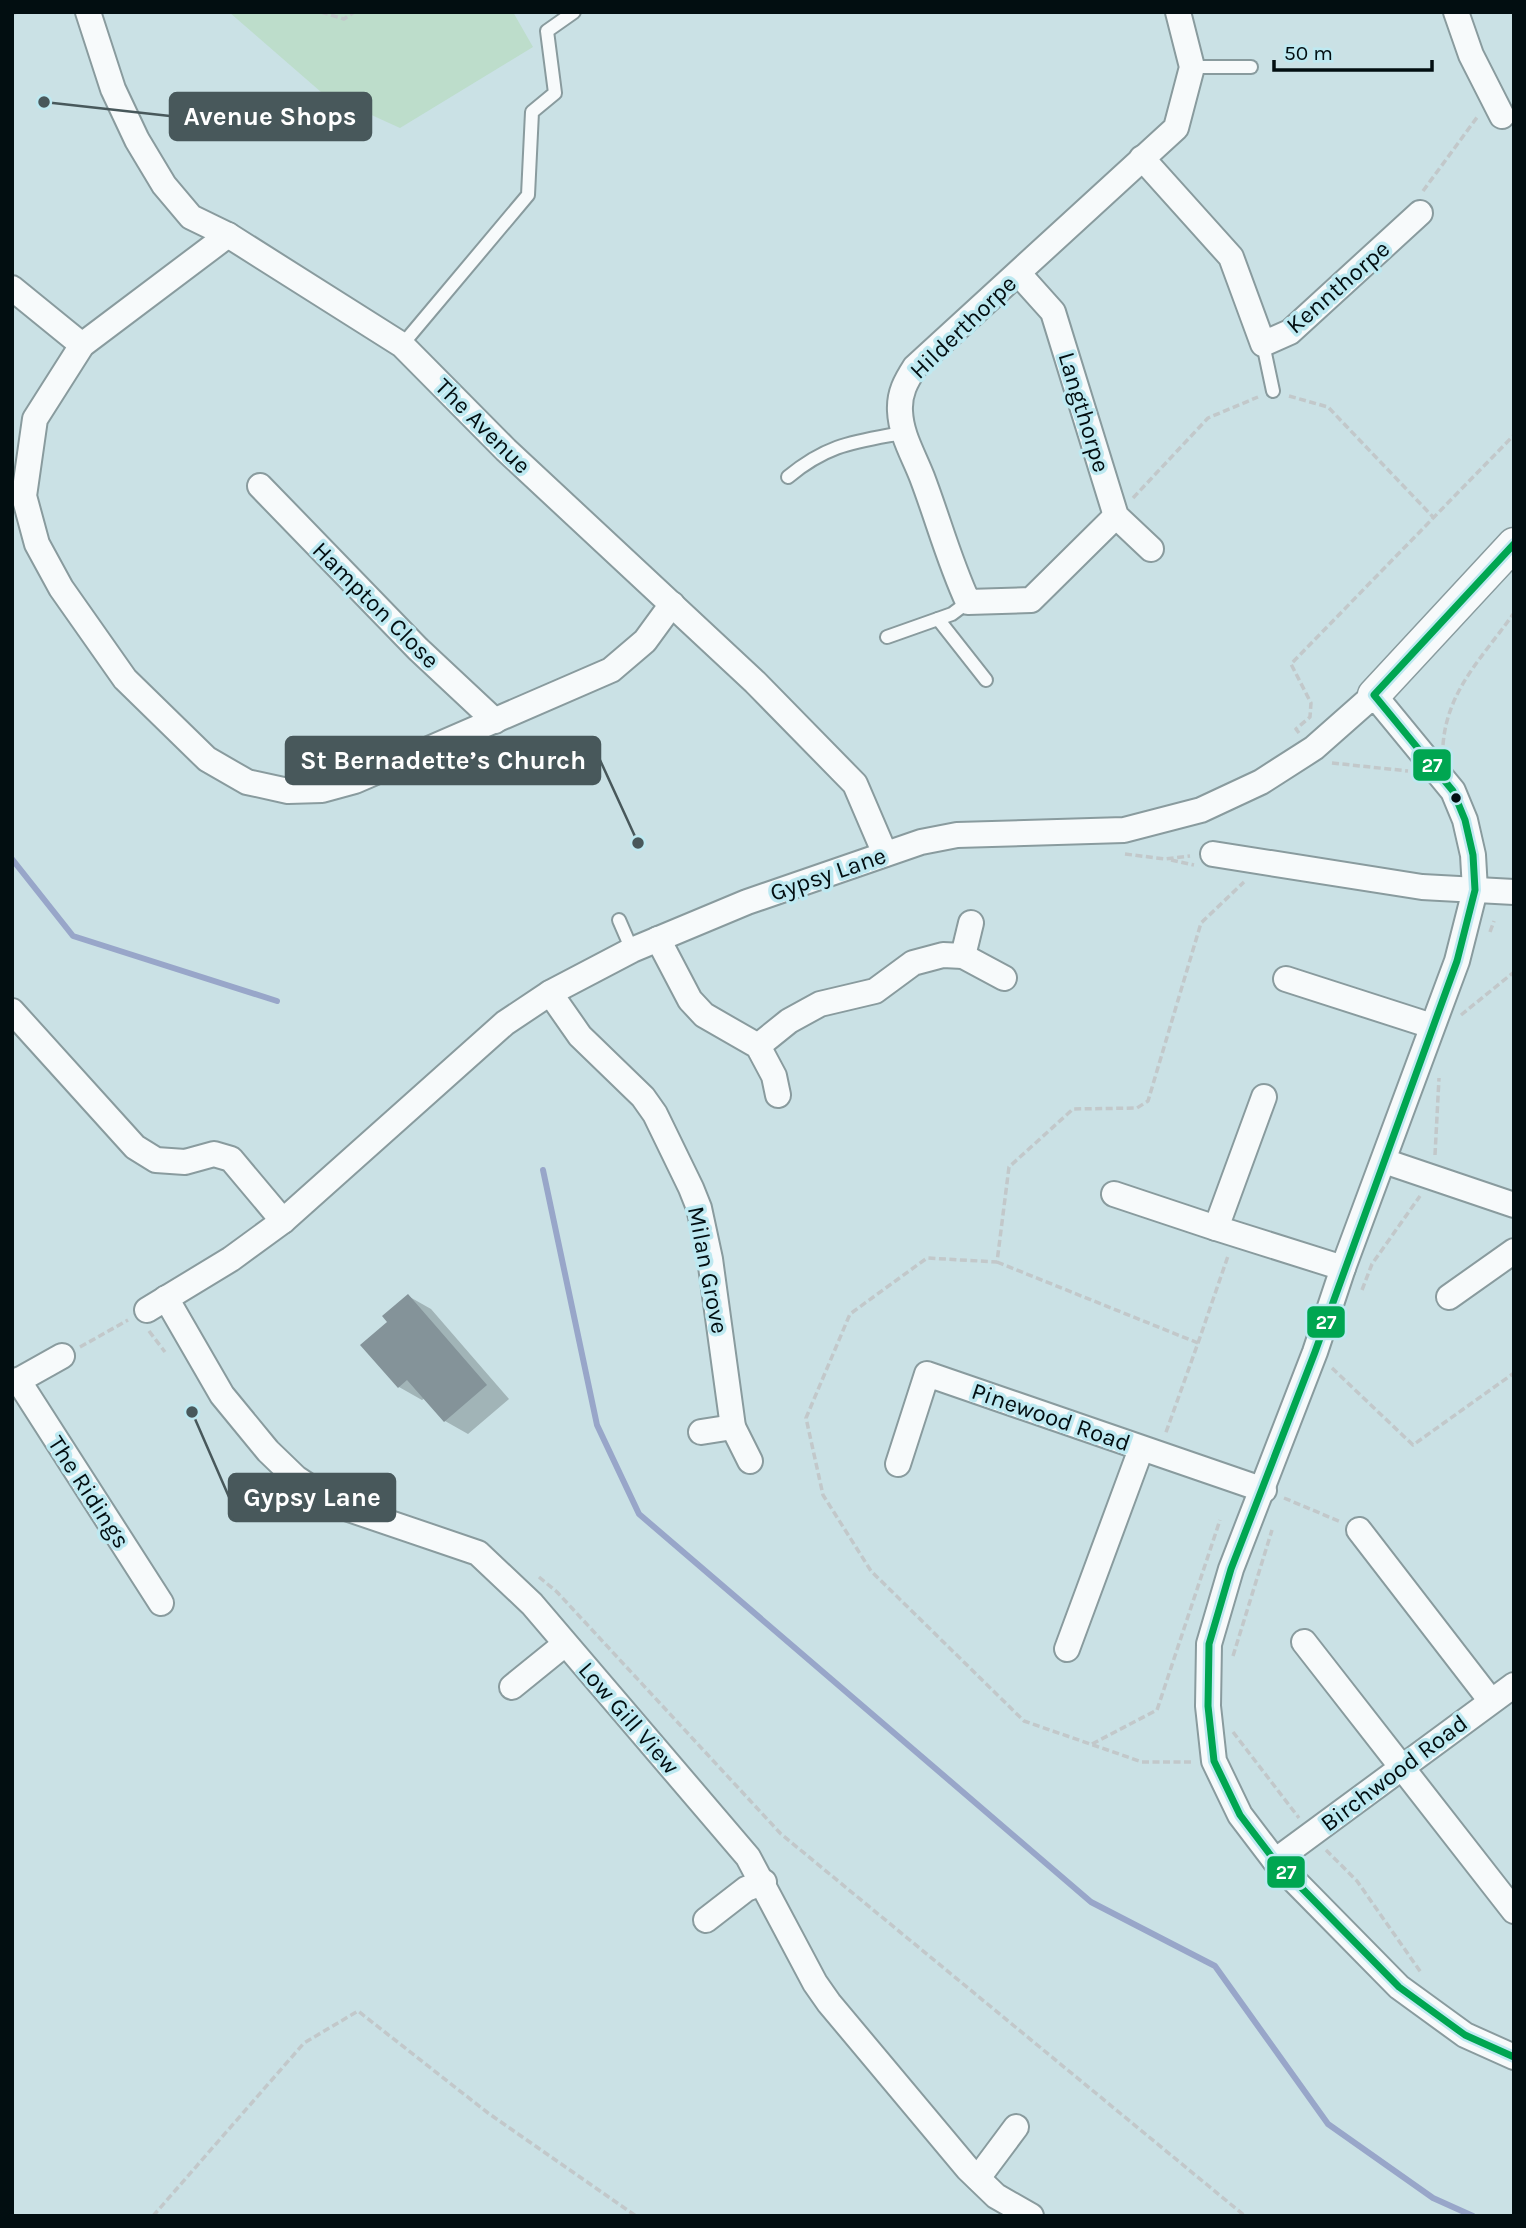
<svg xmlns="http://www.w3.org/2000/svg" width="1526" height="2228" font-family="Karla,sans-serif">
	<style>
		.green { fill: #bdddcb }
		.shadow { fill: #0003 }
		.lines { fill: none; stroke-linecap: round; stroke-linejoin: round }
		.stream { stroke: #98a6c9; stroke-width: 6 }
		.building { fill: #849399 }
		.service-casing { stroke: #899b9e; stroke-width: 16 }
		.minor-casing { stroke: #899b9e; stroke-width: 28 }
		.tertiary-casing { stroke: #899b9e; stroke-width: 35 }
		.path { stroke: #c2c8ca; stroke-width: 3.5; stroke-dasharray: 7 3.5; stroke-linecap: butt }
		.service { stroke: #f7fafb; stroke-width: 12 }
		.minor { stroke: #f7fafb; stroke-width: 24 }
		.tertiary { stroke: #f7fafb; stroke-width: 32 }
		.bus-1-casing { stroke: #bee9f1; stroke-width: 12 }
		.bus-1 { stroke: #00a651; stroke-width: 7 }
		.bus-dot { fill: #020e11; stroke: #bee9f1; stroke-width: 2.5 }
		.labels { text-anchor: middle; stroke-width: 7; stroke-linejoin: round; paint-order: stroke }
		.street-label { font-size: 24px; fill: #020e11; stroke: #bee9f1 }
		.leader { fill: none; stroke: #48585b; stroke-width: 2.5 }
		.callout-dot { fill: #48585b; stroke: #bee9f1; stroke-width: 2.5 }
		.callout { fill: #48585b; stroke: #48585b; stroke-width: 2.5 }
		.callout-label { font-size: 26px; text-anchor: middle; font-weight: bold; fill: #fff }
		.line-badge { stroke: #bee9f1; stroke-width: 2.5 }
		.badge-label { font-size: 19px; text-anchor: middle; font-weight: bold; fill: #fff }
	</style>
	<rect width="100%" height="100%" fill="#cae1e5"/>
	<!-- green -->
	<polygon class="green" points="229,12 513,12 533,47 400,128 321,92"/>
	<!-- shadow -->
	<polygon class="shadow" points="408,1296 431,1309 509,1399 468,1434 445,1421 425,1398 422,1400 399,1387 390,1322"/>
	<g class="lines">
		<!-- stream -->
		<g class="stream">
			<polyline points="12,859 73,936 277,1001"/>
			<polyline points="543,1170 597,1425 639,1514 1091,1902 1215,1966 1328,2124 1433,2198 1473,2216"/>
		</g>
	</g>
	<!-- building -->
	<polygon class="building" points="408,1294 487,1385 444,1422 407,1380 398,1388 360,1345 387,1322 382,1316"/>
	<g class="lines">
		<defs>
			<g id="service">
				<polyline points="1192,67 1251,67"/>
				<polyline points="1263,344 1273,391"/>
				<polyline points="402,345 528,195 532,112 555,93 547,31 574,12"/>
				<path d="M788 477C828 444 854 442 902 433"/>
				<polyline points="938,619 986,680"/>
				<polyline points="887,637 952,614 968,602"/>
				<polyline points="619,920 632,950"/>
			</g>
			<g id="minor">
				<polyline points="88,12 113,89 137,140 164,185 191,217 228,235 402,345 506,450 755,682 855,784 885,854"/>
				<polyline points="1456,12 1471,55 1502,116"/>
				<polyline points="1142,158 1231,257 1263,344 1290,332 1420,213"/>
				<polyline points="228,235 82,345 35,419 24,496 37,544 61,588 125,679 207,759 247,782 288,791 322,790 355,781 611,670 645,641 672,604"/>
				<polyline points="1019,274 1053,312 1116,516 1151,549"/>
				<polyline points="12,288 82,345"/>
				<polyline points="260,486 418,649 495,721"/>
				<path d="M1116 516 1031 600 968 602C949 561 938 519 922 477 913 454 901 435 900 411 899 393 906 381 915 367L1176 128 1192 67 1178 12"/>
				<polyline points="1213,854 1422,887 1514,892"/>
				<polyline points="658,939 690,1000 704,1015 758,1046 774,1076 778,1095"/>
				<polyline points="963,956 971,923"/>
				<polyline points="1286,979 1432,1026"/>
				<polyline points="550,993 580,1036 643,1097 655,1114 691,1188 699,1208 710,1259 733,1427 750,1461"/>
				<polyline points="12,1011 135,1147 156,1160 185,1162 214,1154 231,1159 283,1221"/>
				<polyline points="758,1046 789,1021 820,1004 875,991 913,963 943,955 963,956 1004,978"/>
				<polyline points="1264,1097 1216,1228 1343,1268"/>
				<polyline points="1384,1161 1514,1205"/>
				<polyline points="1114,1194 1216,1228"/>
				<polyline points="1449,1297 1514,1251"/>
				<polyline points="166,1298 222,1395 268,1451 296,1478 337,1505 478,1553 532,1604 748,1857 815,1983 829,2003 968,2169 996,2196 1031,2216"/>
				<polyline points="147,1310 231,1259 283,1221 505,1023 550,993 632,950 747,902 921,842 957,835 1124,830 1201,810 1261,782 1314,748 1374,695 1453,791 1465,820 1473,855 1475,890 1457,961 1343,1268 1315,1352 1231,1569 1209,1644 1208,1706 1214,1761 1240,1815 1275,1861 1399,1987 1465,2035 1514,2057"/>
				<polyline points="18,1380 161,1603"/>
				<polyline points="12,1384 62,1356"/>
				<polyline points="701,1432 733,1427"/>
				<polyline points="898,1464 927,1374 1264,1490"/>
				<polyline points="1359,1530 1491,1701"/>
				<polyline points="1304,1642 1514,1911"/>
				<polyline points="1067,1649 1141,1449"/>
				<polyline points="512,1687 565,1644"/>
				<polyline points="1275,1861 1514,1685"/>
				<polyline points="706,1920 746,1889 764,1882"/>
				<polyline points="978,2178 1016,2127"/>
			</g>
			<polyline id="tertiary" points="1374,695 1514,544"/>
		</defs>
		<!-- service casing -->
		<use href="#service" class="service-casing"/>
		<!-- minor casing -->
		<use href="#minor" class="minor-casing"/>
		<!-- tertiary casing -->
		<use href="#tertiary" class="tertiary-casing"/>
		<!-- path -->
		<g class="path">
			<polyline points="321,12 344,19 354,12"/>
			<polyline points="12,14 17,12"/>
			<polyline points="1423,191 1478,116"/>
			<polyline points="1289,396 1328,407 1434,518"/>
			<polyline points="1133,498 1208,418 1258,397"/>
			<polyline points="1299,733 1296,729 1310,717 1311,703 1291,664 1514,435"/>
			<path d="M1443 745C1447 690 1483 657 1514 613"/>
			<polyline points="1332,763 1408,771"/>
			<polyline points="1125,854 1165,859 1190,856"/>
			<polyline points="1171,860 1194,865"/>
			<polyline points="1490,932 1494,921"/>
			<polyline points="1461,1015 1514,972"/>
			<polyline points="1435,1155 1439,1078"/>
			<polyline points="997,1262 1198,1343 1165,1435"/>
			<polyline points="1362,1290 1372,1264 1420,1196"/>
			<polyline points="149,1331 165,1352"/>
			<polyline points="1198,1343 1228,1256"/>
			<polyline points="80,1347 128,1320"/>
			<polyline points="1332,1368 1413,1445 1514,1373"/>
			<polyline points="1284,1498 1341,1522"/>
			<polyline points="539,1577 557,1592 781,1834 1245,2216"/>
			<polyline points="1233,1656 1272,1530"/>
			<polyline points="1233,1732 1299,1818"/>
			<polyline points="1092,1744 1157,1710 1220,1520"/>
			<polyline points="1191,1762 1142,1762 1024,1721 871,1571 823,1495 806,1418 850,1314 927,1258 997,1262 1009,1167 1073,1109 1137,1108 1148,1101 1201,923 1244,882"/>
			<polyline points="1326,1850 1357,1881 1422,1974"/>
			<polyline points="153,2216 304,2043 358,2011 488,2113 636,2216"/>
		</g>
		<!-- service -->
		<use href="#service" class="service"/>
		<!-- minor -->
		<use href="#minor" class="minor"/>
		<!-- tertiary -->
		<use href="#tertiary" class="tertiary"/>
		<defs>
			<polyline id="bus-1" points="1514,544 1374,695 1453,791 1465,820 1473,855 1475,890 1457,961 1315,1352 1231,1569 1209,1644 1208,1706 1214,1761 1240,1815 1275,1861 1399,1987 1465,2035 1514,2057"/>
		</defs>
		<!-- bus-1 casing -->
		<use href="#bus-1" class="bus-1-casing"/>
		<!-- bus-1 -->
		<use href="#bus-1" class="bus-1"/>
	</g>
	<!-- markers -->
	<circle class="bus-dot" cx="1456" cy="798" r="6"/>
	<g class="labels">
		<!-- street labels -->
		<g class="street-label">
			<text transform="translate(1338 287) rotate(-41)" y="8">Kennthorpe</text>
			<text transform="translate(963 327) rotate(-44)" y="8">Hilderthorpe</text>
			<text transform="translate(1084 412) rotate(73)" y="8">Langthorpe</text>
			<text transform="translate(483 426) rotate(45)" y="8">The Avenue</text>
			<text transform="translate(376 605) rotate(45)" y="8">Hampton Close</text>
			<text transform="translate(828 874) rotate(-19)" y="8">Gypsy Lane</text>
			<text transform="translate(708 1270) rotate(79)" y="8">Milan Grove</text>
			<text transform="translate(1051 1417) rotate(19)" y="8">Pinewood Road</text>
			<text transform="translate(89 1492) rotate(57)" y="8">The Ridings</text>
			<text transform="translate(629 1718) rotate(49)" y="8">Low Gill View</text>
			<text transform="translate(1394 1773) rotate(-37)" y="8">Birchwood Road</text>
		</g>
	</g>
	<!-- callouts -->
	<path class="leader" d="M44 102L170 116M638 843L600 760M192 1412L229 1497"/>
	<g class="callout-dot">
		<circle cx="44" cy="102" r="7"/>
		<circle cx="638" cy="843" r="7"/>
		<circle cx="192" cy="1412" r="7"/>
	</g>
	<g class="callout">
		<rect x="170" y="93" width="201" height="47" rx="7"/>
		<rect x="286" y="737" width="314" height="47" rx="7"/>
		<rect x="229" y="1474" width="166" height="47" rx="7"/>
	</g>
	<g class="callout-label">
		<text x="270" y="125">Avenue Shops</text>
		<text x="443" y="769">St Bernadette’s Church</text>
		<text x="312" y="1506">Gypsy Lane</text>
	</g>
	<g class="line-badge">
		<rect x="1412" y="748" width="40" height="34" rx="7" fill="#00a651"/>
		<rect x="1306" y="1305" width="40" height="34" rx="7" fill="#00a651"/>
		<rect x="1266" y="1855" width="40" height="34" rx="7" fill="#00a651"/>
	</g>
	<g class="badge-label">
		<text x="1432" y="772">27</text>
		<text x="1326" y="1329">27</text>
		<text x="1286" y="1879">27</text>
	</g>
	<!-- border -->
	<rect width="1526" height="2228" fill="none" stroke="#020e11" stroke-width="28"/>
	<!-- scale -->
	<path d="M1274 60v10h158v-10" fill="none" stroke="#020e11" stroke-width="3.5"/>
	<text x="1284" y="60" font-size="21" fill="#020e11" stroke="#bee9f1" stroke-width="5" paint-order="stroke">50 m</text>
</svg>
